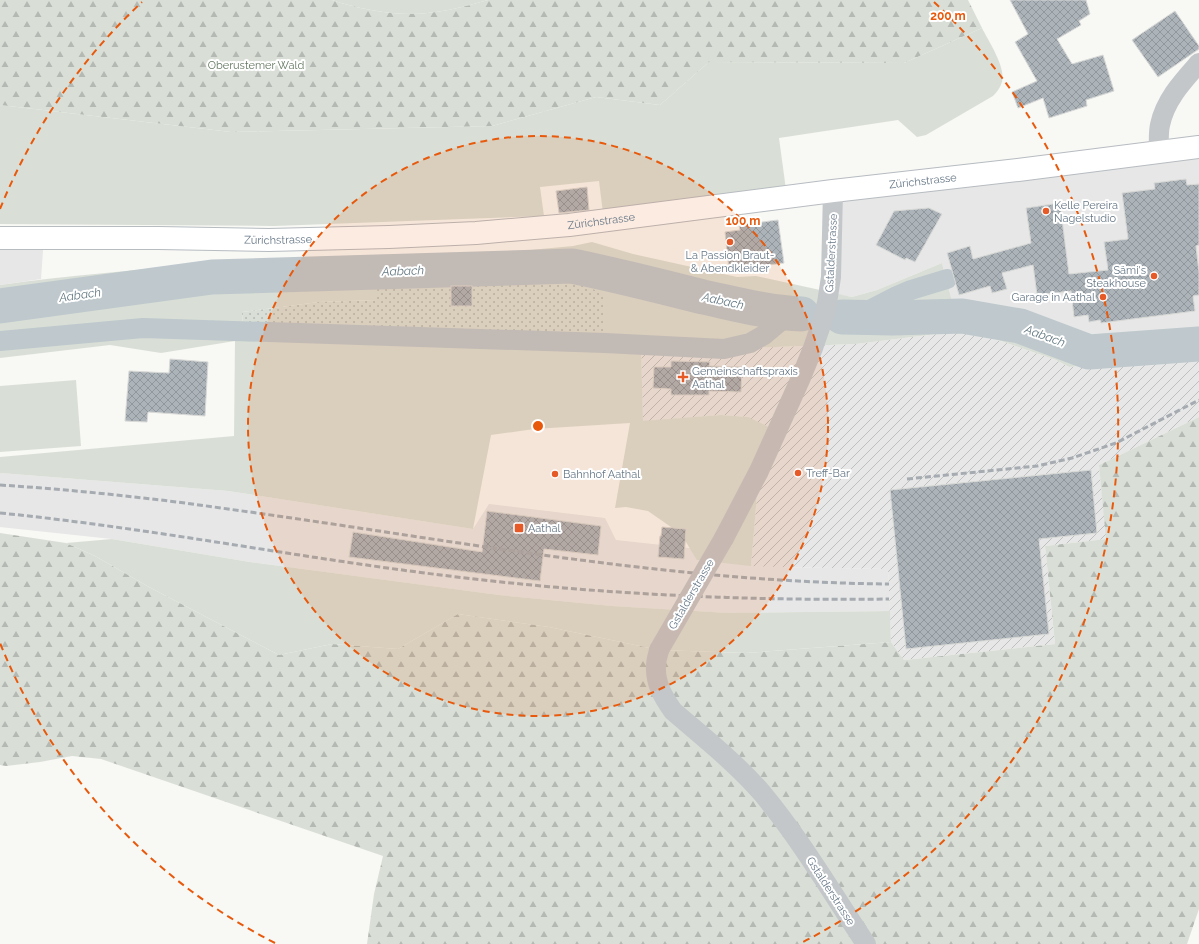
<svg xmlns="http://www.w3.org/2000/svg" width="1199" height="944" font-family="Raleway,sans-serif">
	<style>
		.built { fill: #e6e7e6 }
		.industrial { fill: url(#industrial-furrows) }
		.grass { fill: #d9dfd6; fill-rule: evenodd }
		.forest { fill: url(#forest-firs) }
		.garden { fill: url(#garden-dots) }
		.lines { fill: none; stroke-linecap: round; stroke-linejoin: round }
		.canal { stroke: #bec8cd; stroke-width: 20 }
		.river { stroke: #bec8cd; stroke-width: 35 }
		.building { fill: url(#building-cross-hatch); stroke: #d9dad7 }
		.secondary-casing { stroke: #b7bcc1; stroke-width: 24 }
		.tertiary { stroke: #c3c7ca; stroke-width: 20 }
		.secondary { stroke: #fff; stroke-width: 22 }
		.rail { stroke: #a5abb1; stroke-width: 3; stroke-dasharray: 6 3; stroke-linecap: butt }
		.tertiary-bridge { stroke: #c3c7ca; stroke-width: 20 }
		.ring { fill: none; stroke: #e8590c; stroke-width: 2; stroke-dasharray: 7 5 }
		.poi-dot { fill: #e65a27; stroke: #fff; stroke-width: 1.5 }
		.labels { text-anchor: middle; stroke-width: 4; stroke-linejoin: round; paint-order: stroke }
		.park-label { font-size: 11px; fill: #657861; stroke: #fff }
		.street-label { font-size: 11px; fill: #667786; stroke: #fff }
		.poi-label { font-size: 11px; fill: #667786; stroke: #fff; text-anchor: start }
		.water-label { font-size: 12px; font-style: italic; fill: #637882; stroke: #fff }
		.centre { fill: #e8590c; stroke: #fff; stroke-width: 2 }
		.ring-label { font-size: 12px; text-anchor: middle; font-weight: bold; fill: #e8590c; stroke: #fff; stroke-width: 4; stroke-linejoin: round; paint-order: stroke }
	</style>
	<defs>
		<pattern id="industrial-furrows" width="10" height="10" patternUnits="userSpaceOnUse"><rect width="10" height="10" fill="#e6e7e6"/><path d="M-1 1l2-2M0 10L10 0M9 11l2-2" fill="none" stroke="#bec0c0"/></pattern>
		<pattern id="forest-firs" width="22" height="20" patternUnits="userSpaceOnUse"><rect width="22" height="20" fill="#d9dfd6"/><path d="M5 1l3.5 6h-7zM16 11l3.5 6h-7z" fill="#b4bab3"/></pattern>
		<pattern id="garden-dots" width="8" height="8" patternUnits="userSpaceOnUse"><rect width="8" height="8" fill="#d9dfd6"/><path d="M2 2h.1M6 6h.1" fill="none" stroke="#b4bab3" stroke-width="1.8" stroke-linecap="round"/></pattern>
		<pattern id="building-cross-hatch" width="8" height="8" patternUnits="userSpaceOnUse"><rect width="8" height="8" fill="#acb4ba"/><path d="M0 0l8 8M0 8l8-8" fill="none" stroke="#90979d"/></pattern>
	</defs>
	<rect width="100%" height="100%" fill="#f8f8f5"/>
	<!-- built -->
	<g class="built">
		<polygon points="1199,147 1199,330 1092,340 990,305 952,301 942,263 877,290 852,297 829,293 833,191"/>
		<polygon points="0,250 43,250 41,279 0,285"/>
		<polygon points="0,473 228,491 473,529 489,504 605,518 616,540 698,549 697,560 779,567 888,569 890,611 729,613 612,606 499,595 250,562 112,539 0,527"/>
	</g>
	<!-- industrial -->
	<polygon class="industrial" points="969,330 1056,360 1069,367 1199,356 1199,417 1099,465 1107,539 1045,546 1055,644 904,660 891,642 888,569 779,567 751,566 759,471 748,417 735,416 721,415 643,422 641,345 724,349 856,344"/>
	<!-- grass -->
	<g class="grass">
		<path d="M332 0H488C464 7 435 14 411 14 387 14 355 8 332 0Z"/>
		<path d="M982 28C989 42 1006 67 1002 82 1000 88 997 92 993 96L926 135 917 137 898 120 779 138 787 197 604 221 599 181 540 187 544 216 274 226 0 224V105L231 132 492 126 596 97 660 105 709 62 904 63Z"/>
		<path d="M592 242 633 254 737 277 756 276 852 297 877 290 942 263 952 301 990 305 1092 340 1199 330V356L1069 367 1056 360 969 330 856 344 724 349 641 345 643 421 721 415 735 416 748 417 777 431 759 471 751 566 697 560 681 534 648 511 626 507 615 508 630 423 534 429 491 435 473 529 228 491 0 473V457L234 436 235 341 161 353 110 345 0 358V285C68 275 137 271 206 263L509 252 573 246ZM512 275 243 331 242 312 319 302 377 300V281L417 276Z"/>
		<polygon points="76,380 81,446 0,452 0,386"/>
		<polygon points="112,539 250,562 499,595 612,606 729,613 890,611 891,642 746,653 659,650 549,627 458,614 398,649 332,644 279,655 149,587 95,556 66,543"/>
	</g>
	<!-- forest -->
	<g class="forest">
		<path d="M0 0H332C355 8 387 14 411 14 435 14 464 7 488 0H968L982 28 904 63 709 62 660 105 596 97 492 126 231 132 0 105Z"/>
		<polygon points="1199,417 1199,909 1187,944 367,944 374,894 383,856 101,759 72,756 40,762 6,766 0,765 0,533 66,543 95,556 149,587 279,655 332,644 398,649 458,614 549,627 659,650 746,653 891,642 904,660 1055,644 1045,546 1106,539 1099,465"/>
	</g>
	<!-- garden -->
	<polygon class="garden" points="512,275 570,280 605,294 605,343 243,331 242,312 319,302 377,300 377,281 417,276"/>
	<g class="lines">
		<!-- canal -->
		<g class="canal">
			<polyline points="856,317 897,296 911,290 947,279"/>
			<polyline points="0,341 143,328 605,343 724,349 750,343 764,335 789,314"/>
		</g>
		<!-- river -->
		<g class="river">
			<path d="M0 306 212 277 572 266C616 275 660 286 703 297 736 304 769 313 802 314"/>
			<polyline points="842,317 893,318 962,316 1020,326 1089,352 1199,344"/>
		</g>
	</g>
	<!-- building -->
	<g class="building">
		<polygon points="1010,0 1086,0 1090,14 1079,21 1081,25 1057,39 1072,64 1103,55 1114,91 1086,100 1087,106 1049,118 1043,98 1018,108 1012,92 1037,81 1015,42 1028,34"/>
		<polygon points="1175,11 1199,46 1199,49 1158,77 1132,40"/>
		<polygon points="1186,179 1187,185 1199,184 1199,245 1196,246 1199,272 1199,295 1193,296 1195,311 1101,323 1100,320 1089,322 1088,315 1074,317 1071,291 1037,295 1033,265 1002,273 1007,289 992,293 990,286 959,295 947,253 970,246 973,259 1031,243 1026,208 1060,203 1069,274 1108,270 1104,242 1128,239 1122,193 1155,189 1154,183"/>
		<polygon points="587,187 589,210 559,213 556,191"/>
		<polygon points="929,208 942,214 915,262 906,258 905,260 876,245 894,211"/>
		<polygon points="778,220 784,263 729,270 725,232 740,230 739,225"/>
		<rect x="451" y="286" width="21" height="20"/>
		<polygon points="170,359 208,362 205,416 148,412 147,422 125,421 129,371 169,373"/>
		<polygon points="671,361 710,362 709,366 742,367 741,392 709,391 709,395 671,395 671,389 653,388 654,367 671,367"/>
		<polygon points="1091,470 1097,533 1039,539 1049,634 906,649 890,490"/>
		<polygon points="487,511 601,526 598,555 544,549 540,581 349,557 353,532 482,552"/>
		<polygon points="662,527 686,529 684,559 658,557 660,536 661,536"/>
	</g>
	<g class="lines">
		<defs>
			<g id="secondary">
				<path id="s1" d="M0 238H159L269 240 389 237 476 233 569 225 833 191 1018 170 1199 147"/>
			</g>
		</defs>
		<!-- secondary casing -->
		<use href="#secondary" class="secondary-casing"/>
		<!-- tertiary -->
		<g class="tertiary">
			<path d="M1159 153C1159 143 1158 134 1160 125 1165 100 1183 81 1199 63"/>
			<polyline points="724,538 759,471 777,431 800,380 813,348 823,319 827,303 831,277 833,191"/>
			<path d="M659 650C658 655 656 660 656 666 655 683 663 697 673 711 703 737 736 763 762 793 801 840 832 893 866 944"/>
		</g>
		<!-- secondary -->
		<use href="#secondary" class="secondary"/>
		<!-- rail -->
		<g class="rail">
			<polyline points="907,479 1037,466 1072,458 1116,443 1199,400"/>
			<path d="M0 485C76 490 152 498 228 509 448 539 666 582 889 584"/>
			<path d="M0 513C151 528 299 558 449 576 595 594 742 601 889 599"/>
		</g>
		<!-- tertiary-bridge -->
		<polyline class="tertiary-bridge" points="659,650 724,538"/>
	</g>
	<!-- distance rings -->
	<circle cx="538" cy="426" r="290" fill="#e8590c" fill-opacity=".12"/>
	<g class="ring">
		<circle cx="538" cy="426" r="290"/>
		<path d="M275 943A580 580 0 0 1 0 643M0 209A580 580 0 0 1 142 2M934 2A580 580 0 0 1 801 943"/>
	</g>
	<!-- markers -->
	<g class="poi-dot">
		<circle cx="1046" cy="211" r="4"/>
		<circle cx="730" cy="242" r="4"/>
		<circle cx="1154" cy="276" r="4"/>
		<circle cx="1103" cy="297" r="4"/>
		<path d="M681 371h4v4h4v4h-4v4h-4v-4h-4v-4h4z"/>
		<circle cx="798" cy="473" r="4"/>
		<circle cx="555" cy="474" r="4"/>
		<rect x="514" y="523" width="10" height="10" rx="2"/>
	</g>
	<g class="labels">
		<!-- park labels -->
		<g class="park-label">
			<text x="256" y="69">Oberustemer Wald</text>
		</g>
		<!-- street labels -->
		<g class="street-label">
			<text dy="4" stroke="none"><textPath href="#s1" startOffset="926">Zürichstrasse</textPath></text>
			<text dy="4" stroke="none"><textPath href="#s1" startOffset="602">Zürichstrasse</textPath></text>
			<text dy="4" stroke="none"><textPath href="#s1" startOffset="278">Zürichstrasse</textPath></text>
			<text transform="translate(831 253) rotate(-87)" y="4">Gstalderstrasse</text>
			<text transform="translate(691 594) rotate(-60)" y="4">Gstalderstrasse</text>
			<text transform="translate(831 891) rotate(57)" y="4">Gstalderstrasse</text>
		</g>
		<!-- poi labels -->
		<g class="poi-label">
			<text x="1054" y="209">Kelle Pereira<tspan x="1054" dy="13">Nagelstudio</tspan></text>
			<text x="730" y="259" text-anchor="middle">La Passion Braut-<tspan x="730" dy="13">&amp; Abendkleider</tspan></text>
			<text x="1146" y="274" text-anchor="end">Sämi's<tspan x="1146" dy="13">Steakhouse</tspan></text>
			<text x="1095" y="301" text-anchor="end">Garage in Aathal</text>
			<text x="692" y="375">Gemeinschaftspraxis<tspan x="692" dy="13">Aathal</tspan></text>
			<text x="806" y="477">Treff-Bar</text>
			<text x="563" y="478">Bahnhof Aathal</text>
			<text x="528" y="532">Aathal</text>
		</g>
		<!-- water labels -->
		<g class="water-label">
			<text transform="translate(403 271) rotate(-2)" y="4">Aabach</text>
			<text transform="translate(80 295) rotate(-8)" y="4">Aabach</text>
			<text transform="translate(723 301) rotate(12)" y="4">Aabach</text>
			<text transform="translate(1045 336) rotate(20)" y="4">Aabach</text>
		</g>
	</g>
	<circle cx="538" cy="426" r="6" class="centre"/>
	<g class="ring-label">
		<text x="948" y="20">200 m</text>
		<text x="743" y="225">100 m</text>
	</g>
</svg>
